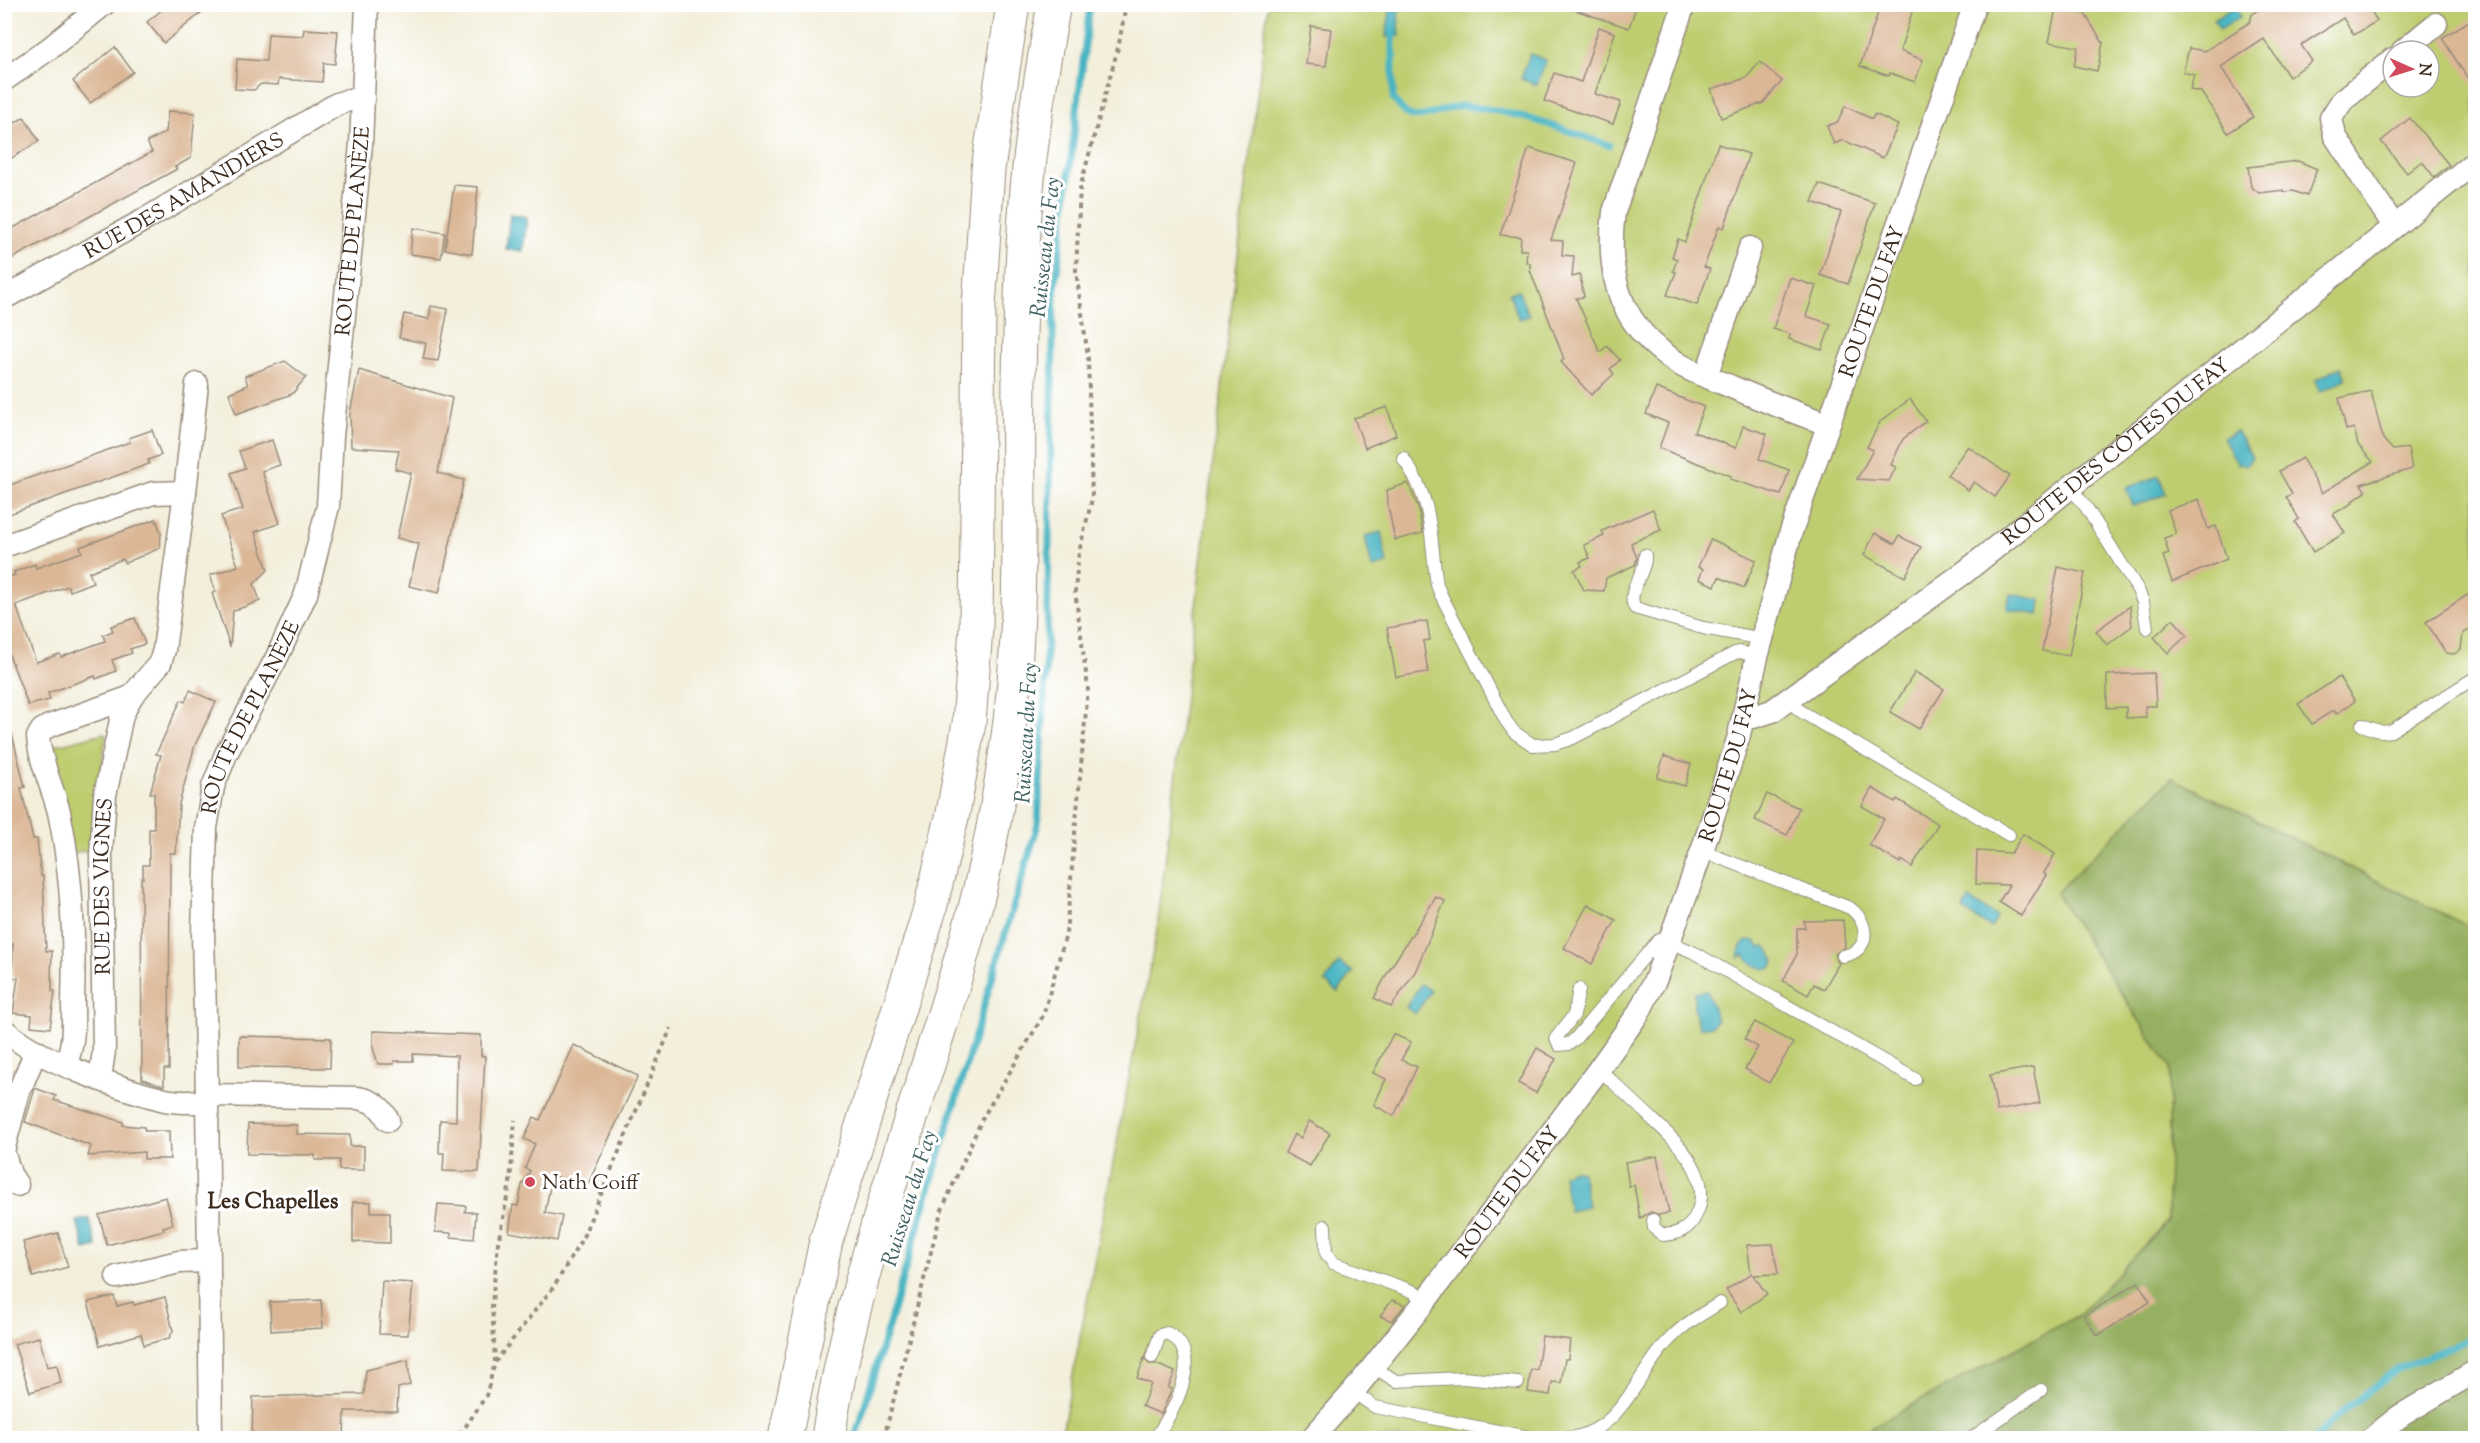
<svg xmlns="http://www.w3.org/2000/svg" width="2480" height="1443" font-family="'Sorts Mill Goudy',serif">
	<style>
		.green { fill: #becd70; stroke: #7c7c47; stroke-width: 1.5; fill-rule: evenodd }
		.forest { fill: #96b062; stroke: #686d40; stroke-width: 1.5 }
		.water { fill: #47b4c2; stroke: #416f70; stroke-width: 1.5 }
		.lines { fill: none; stroke-linecap: round; stroke-linejoin: round }
		.stream { stroke: #47b4c2; stroke-width: 7 }
		.building { fill: #dbb796 }
		.service-casing { stroke: #978c7c; stroke-width: 14 }
		.minor-casing { stroke: #978c7c; stroke-width: 25 }
		.motorway-casing { stroke: #978c7c; stroke-width: 35 }
		.path { stroke: #978c7c; stroke-width: 4; stroke-dasharray: 4.5 4.5; stroke-linecap: butt }
		.service { stroke: #fff; stroke-width: 12 }
		.minor { stroke: #fff; stroke-width: 22 }
		.motorway { stroke: #fff; stroke-width: 33 }
		.poi-dot { fill: #d1495b; stroke: #fff; stroke-width: 2 }
		.labels { text-anchor: middle; stroke-width: 6; stroke-linejoin: round; paint-order: stroke }
		.street-label { font-size: 21px; fill: #3b2a1e; stroke: #fff }
		.poi-label { font-size: 21px; fill: #3b2a1e; stroke: #fff; text-anchor: start }
		.water-label { font-size: 22px; font-style: italic; fill: #406160; stroke: #fff }
		.neighbourhood-label { font-size: 22px; font-weight: bold; fill: #3b2a1e; stroke: #fff }
	</style>
	<rect width="100%" height="100%" fill="#fff"/>
	<filter id="ink" filterUnits="userSpaceOnUse"><feTurbulence type="fractalNoise" baseFrequency=".0167" numOctaves="2"/><feDisplacementMap in="SourceGraphic" scale="12" xChannelSelector="R" yChannelSelector="G"/><feConvolveMatrix kernelMatrix="1 2 1 2 8 2 1 2 1" color-interpolation-filters="sRGB"/></filter>
	<filter id="wash" filterUnits="userSpaceOnUse"><feTurbulence type="fractalNoise" baseFrequency=".008" numOctaves="4" result="noise"/><feDisplacementMap in="SourceGraphic" scale="24" xChannelSelector="R" yChannelSelector="G"/><feGaussianBlur stdDeviation="1.35" result="paint"/><feColorMatrix in="noise" values="0 0 0 0 0 0 0 0 0 0 0 0 0 0 0 0 0 1.4 0 .05"/><feComposite in="paint" operator="in"/></filter>
	<g filter="url(#wash)">
		<rect width="100%" height="100%" fill="#f3efdb"/>
		<!-- green -->
		<g class="green">
			<path d="M1268 5H2475V930L2172 778 2056 893 2170 1068 2168 1220 2079 1315 1851 1438H1061L1157 930ZM2393 51H2429V87H2393Z"/>
			<polygon points="104,733 106,735 90,850 72,853 49,747"/>
		</g>
		<!-- forest -->
		<polygon class="forest" points="2172,778 2475,930 2475,1438 1851,1438 2079,1315 2168,1220 2170,1068 2056,893"/>
		<!-- water -->
		<g class="water">
			<polygon points="1391,5 1402,5 1398,15 1400,36 1386,37"/>
			<polygon points="2235,6 2241,16 2220,30 2214,20"/>
			<polygon points="1530,54 1546,60 1537,85 1521,79"/>
			<polygon points="510,214 527,217 523,251 506,249"/>
			<polygon points="1518,290 1529,316 1519,319 1509,294"/>
			<polygon points="2341,367 2346,379 2320,392 2315,380"/>
			<polygon points="2236,431 2252,457 2246,466 2241,463 2238,465 2223,438"/>
			<polygon points="2159,476 2166,494 2133,506 2126,488"/>
			<polygon points="1381,532 1387,564 1372,568 1365,536"/>
			<polygon points="2010,594 2041,600 2039,615 2007,609"/>
			<polygon points="1969,899 1997,917 1991,928 1963,910"/>
			<path d="M1748 940 1755 941 1760 948 1765 946 1768 948 1775 961 1770 969C1761 970 1748 962 1743 954L1740 958C1738 951 1741 943 1748 940Z"/>
			<polygon points="1339,962 1353,972 1338,992 1325,982"/>
			<polygon points="1421,984 1431,991 1415,1014 1406,1007"/>
			<polygon points="1707,991 1717,1020 1712,1026 1699,1028 1694,1009 1694,993"/>
			<polygon points="1573,1170 1582,1172 1588,1207 1569,1211 1563,1175"/>
			<polygon points="89,1218 97,1247 85,1250 77,1221"/>
		</g>
		<g class="lines">
			<!-- stream -->
			<g class="stream">
				<path d="M1393 37V99C1398 104 1403 113 1409 115 1423 122 1448 105 1463 106 1514 110 1561 129 1609 145"/>
				<polyline points="855,1438 1038,824 1047,641 1054,297 1090,4"/>
				<polyline points="2315,1438 2348,1407 2398,1369 2476,1336"/>
			</g>
		</g>
		<g id="blocks">
			<!-- building -->
			<g class="building">
				<polygon points="169,4 212,4 164,43 147,22"/>
				<polygon points="1570,4 1637,4 1629,28 1569,8"/>
				<polygon points="1881,4 1900,4 1913,9 1900,51 1923,60 1915,82 1890,73 1889,76 1860,66"/>
				<polygon points="2267,4 2367,4 2377,21 2354,35 2343,18 2301,45 2312,61 2289,77 2264,39 2221,67 2253,117 2228,133 2201,92 2190,90 2194,75 2183,72 2189,48 2205,51 2250,22 2252,14"/>
				<polygon points="2056,8 2085,14 2103,43 2097,71 2074,66 2078,47 2049,42"/>
				<polygon points="2475,17 2475,90 2442,38"/>
				<polygon points="1311,26 1331,29 1326,66 1306,64"/>
				<polygon points="1599,27 1615,33 1595,94 1621,102 1613,124 1544,101 1554,73 1581,82"/>
				<polygon points="304,29 338,31 335,64 324,63 322,82 279,79 278,85 261,84 254,90 235,89 237,59 266,61 268,34 303,36"/>
				<polygon points="115,47 133,72 90,103 73,81"/>
				<polygon points="1760,62 1782,81 1763,103 1721,118 1711,89 1746,78"/>
				<polygon points="1845,106 1872,119 1875,114 1898,125 1883,158 1843,140 1834,144 1827,126 1838,122"/>
				<polygon points="168,111 195,113 191,158 175,167 177,169 4,263 4,233 152,152 147,142 166,132"/>
				<polygon points="24,117 39,141 4,163 4,130"/>
				<polygon points="2410,118 2449,165 2434,177 2422,161 2407,173 2381,141"/>
				<polygon points="1718,144 1749,154 1724,228 1719,226 1704,267 1710,269 1697,305 1667,295 1676,272 1673,271 1677,259 1672,257 1678,239 1685,242"/>
				<polygon points="1529,148 1577,163 1551,240 1563,241 1562,255 1574,256 1572,277 1580,275 1584,297 1576,298 1600,352 1607,346 1620,360 1610,369 1614,374 1591,395 1561,362 1564,359 1530,270 1530,263 1526,262 1527,250 1520,250 1521,237 1500,235"/>
				<polygon points="2298,161 2317,169 2307,196 2293,191 2284,192 2284,190 2259,193 2251,187 2248,167"/>
				<polygon points="1819,184 1875,203 1848,284 1820,275 1841,212 1812,202"/>
				<polygon points="454,185 478,187 472,254 445,249"/>
				<polygon points="413,228 445,233 441,258 410,254"/>
				<polygon points="1790,278 1816,286 1806,316 1831,324 1822,350 1789,339 1790,334 1773,329"/>
				<polygon points="431,306 448,309 438,361 423,359 426,343 399,338 404,314 429,319"/>
				<polygon points="285,361 306,377 292,394 236,414 229,393 248,385 245,376"/>
				<polygon points="359,370 452,398 438,473 464,480 439,593 409,586 419,544 397,538 411,473 395,469 399,450 351,447 350,413"/>
				<polygon points="1656,388 1704,407 1694,432 1736,448 1743,426 1767,434 1759,459 1789,470 1781,495 1730,479 1731,476 1659,448 1668,423 1646,414"/>
				<polygon points="2371,391 2383,439 2393,450 2408,448 2412,469 2361,484 2366,492 2352,501 2353,503 2333,514 2345,533 2313,552 2295,522 2299,519 2286,497 2292,494 2279,471 2302,458 2322,493 2373,462 2358,445 2354,428 2346,430 2339,398"/>
				<polygon points="1910,399 1926,421 1903,439 1891,465 1896,467 1889,481 1857,479 1873,450 1867,447 1880,422"/>
				<polygon points="1387,407 1396,435 1365,448 1354,418"/>
				<polygon points="152,430 161,455 148,460 149,464 4,516 4,487 130,442 129,438"/>
				<polygon points="272,440 280,465 262,471 280,523 255,532 268,570 254,584 260,601 233,611 230,647 212,593 216,592 210,575 238,566 221,516 243,509 231,473 245,468 239,451"/>
				<polygon points="1968,446 2010,476 1995,497 1974,482 1968,490 1947,475"/>
				<polygon points="1408,483 1418,507 1423,533 1395,540 1388,506 1387,490"/>
				<polygon points="2199,499 2208,529 2216,526 2227,559 2172,582 2163,556 2169,554 2164,538 2176,534 2168,510"/>
				<polygon points="1653,509 1661,530 1631,543 1637,558 1635,565 1606,578 1604,591 1584,590 1574,570 1582,566 1580,562 1590,558 1584,545 1604,536 1602,531"/>
				<polygon points="156,519 161,533 160,548 125,563 123,559 89,572 93,582 70,591 68,586 16,605 36,662 60,654 61,657 105,641 103,635 113,631 111,626 135,618 145,644 130,649 132,653 112,660 116,671 96,679 95,676 48,693 50,700 28,705 4,641 4,579 15,575 14,572 35,564 36,568 82,552 80,547"/>
				<polygon points="1875,533 1895,544 1899,536 1921,547 1905,577 1864,555"/>
				<polygon points="1711,539 1756,560 1744,588 1719,577 1715,586 1699,579 1703,569 1698,567"/>
				<polygon points="2058,567 2085,573 2069,656 2042,651"/>
				<polygon points="2475,590 2475,626 2463,634 2461,649 2454,654 2446,653 2426,622"/>
				<polygon points="2130,606 2132,626 2107,645 2096,631"/>
				<polygon points="2173,619 2187,635 2168,653 2154,637"/>
				<polygon points="1427,621 1430,640 1423,641 1428,672 1396,677 1387,628"/>
				<polygon points="1915,672 1944,689 1919,729 1890,712"/>
				<polygon points="2154,673 2156,706 2145,706 2146,717 2126,718 2126,707 2107,708 2107,675"/>
				<polygon points="2339,677 2355,701 2336,714 2334,710 2312,724 2298,704"/>
				<polygon points="190,690 216,702 195,745 179,804 176,853 170,853 169,1069 164,1069 164,1086 142,1079 141,878 143,878 143,865 149,865 149,829 154,829 154,793 150,793 161,755 156,754 181,700 185,702"/>
				<polygon points="11,730 25,787 21,788 33,839 37,839 41,876 43,876 46,951 52,951 51,979 52,979 52,991 55,991 50,1028 31,1026 32,1015 13,1013 18,978 12,978 13,944 4,944 4,880 9,879 4,833 4,731"/>
				<polygon points="1664,756 1691,764 1685,786 1657,778"/>
				<polygon points="1872,788 1895,802 1897,799 1938,824 1912,867 1901,860 1900,863 1869,845 1884,819 1862,806"/>
				<polygon points="1767,794 1799,808 1787,835 1755,820"/>
				<polygon points="2023,834 2055,854 2044,873 2046,875 2021,916 1999,902 2009,885 1976,884 1977,851 2011,853"/>
				<polygon points="1436,897 1445,901 1415,972 1391,1007 1374,998 1388,972"/>
				<polygon points="1588,904 1616,920 1592,964 1564,948"/>
				<polygon points="1843,920 1845,947 1835,954 1835,959 1839,963 1824,989 1814,984 1808,995 1783,981 1797,954 1797,928 1805,928 1804,921"/>
				<polygon points="1755,1022 1793,1043 1769,1083 1745,1069 1758,1047 1744,1039"/>
				<polygon points="373,1031 481,1035 481,1056 485,1056 479,1172 443,1171 444,1153 439,1153 440,1120 456,1121 457,1056 413,1054 413,1061 394,1061 394,1064 378,1064 373,1048"/>
				<polygon points="1393,1034 1411,1042 1401,1060 1417,1067 1394,1116 1374,1105 1386,1079 1373,1073"/>
				<polygon points="239,1036 331,1038 330,1068 239,1067"/>
				<polygon points="574,1045 638,1076 588,1184 552,1176 545,1213 562,1216 557,1241 509,1232 513,1205 518,1206 522,1185 530,1171 525,1168 535,1144 524,1139 534,1117 540,1120"/>
				<polygon points="1537,1048 1556,1059 1536,1093 1518,1083"/>
				<polygon points="2033,1067 2040,1103 1997,1111 1990,1075"/>
				<polygon points="35,1088 56,1096 54,1100 123,1122 123,1125 144,1127 145,1131 169,1131 170,1159 144,1159 144,1152 88,1156 91,1146 25,1122"/>
				<polygon points="1309,1121 1330,1133 1310,1166 1285,1153 1294,1134 1301,1138"/>
				<polygon points="248,1124 297,1125 297,1134 350,1135 350,1146 364,1146 364,1170 339,1170 339,1160 315,1160 315,1155 247,1154"/>
				<polygon points="1657,1156 1669,1213 1659,1215 1651,1212 1640,1218 1634,1185 1629,1186 1625,1162"/>
				<polygon points="166,1197 173,1224 163,1227 164,1230 107,1245 99,1215"/>
				<polygon points="353,1202 371,1202 371,1212 390,1212 390,1243 353,1242"/>
				<polygon points="438,1204 466,1206 465,1212 476,1212 474,1239 451,1237 451,1233 435,1232"/>
				<polygon points="58,1233 68,1267 33,1277 23,1242"/>
				<polygon points="1773,1244 1778,1274 1753,1275 1767,1294 1741,1312 1726,1290 1751,1274 1747,1245"/>
				<polygon points="382,1281 413,1283 408,1335 379,1334"/>
				<polygon points="2138,1282 2150,1302 2097,1336 2084,1316"/>
				<polygon points="114,1296 117,1306 133,1302 134,1305 165,1297 173,1331 169,1338 144,1345 141,1334 100,1346 88,1302"/>
				<polygon points="321,1300 323,1328 271,1331 270,1302"/>
				<polygon points="1392,1300 1405,1305 1392,1321 1380,1316"/>
				<polygon points="1542,1336 1570,1340 1568,1359 1565,1359 1561,1383 1552,1382 1550,1395 1528,1392 1531,1369 1537,1370"/>
				<polygon points="39,1337 47,1367 57,1365 61,1383 30,1392 14,1344"/>
				<polygon points="1144,1358 1149,1364 1156,1364 1175,1372 1168,1388 1172,1389 1161,1414 1142,1406 1151,1384 1137,1378"/>
				<polygon points="408,1360 410,1385 398,1388 397,1411 345,1411 344,1438 252,1438 253,1397 364,1394 366,1370"/>
			</g>
		</g>
	</g>
	<g filter="url(#ink)">
		<use href="#blocks" fill-opacity="0" stroke="#978c7c" stroke-width="1.5"/>
		<g class="lines">
			<defs>
				<g id="service">
					<path d="M1403 458C1435 504 1429 533 1437 585L1441 595 1506 721 1514 732 1533 745 1555 744 1573 738 1735 653 1741 652 1757 657"/>
					<polyline points="2071,488 2086,507 2138,590 2143,602 2147,628"/>
					<path d="M1645 555C1647 572 1625 592 1635 608L1703 628 1763 639"/>
					<polyline points="1787,700 1802,712 2009,835"/>
					<polyline points="2362,725 2382,732 2391,731 2476,677"/>
					<path d="M1702 851 1850 908C1870 923 1871 951 1843 956"/>
					<polyline points="1579,989 1574,1015 1556,1038 1559,1045 1569,1044 1576,1038 1655,944 1659,940 1665,940 1693,952 1915,1079"/>
					<path d="M1599 1069C1615 1084 1631 1099 1647 1114 1673 1139 1716 1174 1696 1215 1689 1230 1678 1234 1663 1235L1654 1228 1653 1220"/>
					<polyline points="1325,1226 1326,1253 1333,1263 1412,1291 1426,1300"/>
					<path d="M1152 1357 1160 1335 1167 1333C1207 1352 1173 1414 1155 1438"/>
					<polyline points="1372,1366 1396,1381 1463,1378 1518,1383"/>
					<polyline points="1353,1392 1375,1407 1534,1438"/>
					<path d="M1568 1438C1624 1432 1636 1372 1671 1338 1685 1323 1704 1313 1720 1303"/>
					<polyline points="1972,1438 2041,1390"/>
				</g>
				<g id="minor">
					<path d="M1684 4 1614 212C1605 278 1621 327 1679 364 1696 374 1716 380 1734 388 1765 401 1796 413 1827 424"/>
					<polyline points="2403,51 2436,24"/>
					<polyline points="2393,59 2342,101 2331,118 2335,136 2394,226"/>
					<polyline points="4,80 50,48 104,4"/>
					<path id="s1" d="M4 298 146 219 337 104 349 100H363"/>
					<polyline points="1706,376 1750,248"/>
					<polyline points="4,546 153,493 185,492"/>
					<path id="s2" d="M1744 715 1753 717 1772 711 1965 572 2476 161"/>
					<path d="M4 1030C38 1060 121 1089 165 1100 179 1103 193 1102 207 1102"/>
					<path d="M65 1064C75 1045 73 1022 73 1001 75 938 72 874 59 812 53 788 40 762 38 737L42 730 49 726 131 697"/>
					<path id="s3" d="M100 1078 104 1051 101 855 105 795 122 715 131 697 160 663 164 650 185 492 197 384"/>
					<path d="M207 1095 358 1098C373 1101 381 1106 388 1120"/>
					<polyline points="4,1147 19,1091 36,1051"/>
					<polyline points="4,1154 10,1174 17,1185"/>
					<polyline points="117,1277 179,1262 208,1261"/>
					<path id="s4" d="M211 1438 207 1095 203 933 206 828 213 787 226 754 277 657 306 594 328 506 332 437 361 144 367 4"/>
					<path id="s5" d="M1312 1438 1353 1392 1426 1300 1599 1069 1638 1014 1656 978 1702 851 1738 739 1757 657 1791 532 1975 4"/>
					<polyline points="2372,1438 2400,1416 2476,1371"/>
				</g>
				<g id="motorway">
					<polyline points="785,1438 826,1241 930,909 953,813 969,723 976,628 979,307 988,169 1013,4"/>
					<path d="M828 1438C854 1263 922 1100 969 930 986 871 997 811 1006 750 1025 627 1017 501 1019 377 1021 296 1022 215 1033 135 1038 91 1046 48 1054 4"/>
				</g>
			</defs>
			<!-- service casing -->
			<use href="#service" class="service-casing"/>
			<!-- minor casing -->
			<use href="#minor" class="minor-casing"/>
			<!-- motorway casing -->
			<use href="#motorway" class="motorway-casing"/>
			<!-- path -->
			<g class="path">
				<polyline points="495,1362 555,1285 583,1237 671,1028"/>
				<polyline points="442,1438 462,1432 486,1396 495,1362 492,1304 498,1243 510,1183 515,1120"/>
				<polyline points="884,1438 941,1212 982,1119 1043,1016 1066,934 1088,688 1075,591 1079,552 1092,499 1088,357 1076,271 1080,188 1119,44 1126,4"/>
			</g>
			<!-- service -->
			<use href="#service" class="service"/>
			<!-- minor -->
			<use href="#minor" class="minor"/>
			<!-- motorway -->
			<use href="#motorway" class="motorway"/>
		</g>
	</g>
	<!-- markers -->
	<circle class="poi-dot" cx="530" cy="1182" r="6"/>
	<g class="labels">
		<!-- street labels -->
		<g class="street-label">
			<text dy="7" stroke="none"><textPath href="#s1" startOffset="207">RUE DES AMANDIERS</textPath></text>
			<text dy="7" stroke="none"><textPath href="#s4" startOffset="1233">ROUTE DE PLANÈZE</textPath></text>
			<text dy="7" stroke="none"><textPath href="#s5" startOffset="1286">ROUTE DU FAY</textPath></text>
			<text dy="7" stroke="none"><textPath href="#s2" startOffset="460">ROUTE DES CÔTES DU FAY</textPath></text>
			<text dy="7" stroke="none"><textPath href="#s4" startOffset="730">ROUTE DE PLANÈZE</textPath></text>
			<text dy="7" stroke="none"><textPath href="#s5" startOffset="800">ROUTE DU FAY</textPath></text>
			<text dy="7" stroke="none"><textPath href="#s3" startOffset="192">RUE DES VIGNES</textPath></text>
			<text dy="7" stroke="none"><textPath href="#s5" startOffset="314">ROUTE DU FAY</textPath></text>
		</g>
		<!-- poi labels -->
		<g class="poi-label">
			<text x="542" y="1189">Nath Coiff</text>
		</g>
		<!-- water labels -->
		<g class="water-label">
			<text transform="translate(1044 247) rotate(-84)" y="8">Ruisseau du Fay</text>
			<text transform="translate(1025 733) rotate(-87)" y="8">Ruisseau du Fay</text>
			<text transform="translate(908 1198) rotate(-73)" y="8">Ruisseau du Fay</text>
		</g>
		<!-- neighbourhood labels -->
		<g class="neighbourhood-label">
			<text x="273" y="1208">Les Chapelles</text>
		</g>
	</g>
	<!-- margin -->
	<rect width="2480" height="1443" fill="none" stroke="#fff" stroke-width="24"/>
	<!-- north arrow -->
	<g transform="translate(2411 69) rotate(93)"><circle r="28" fill="#ffffff" stroke="#b1aaa5" stroke-width="1.5"/>
	<path d="M0-4.5L10 22L0 15L-10 22Z" fill="#d1495b"/>
	<text y="-9" font-size="16" font-weight="bold" text-anchor="middle" fill="#3b2a1e">N</text>
	</g>
</svg>
